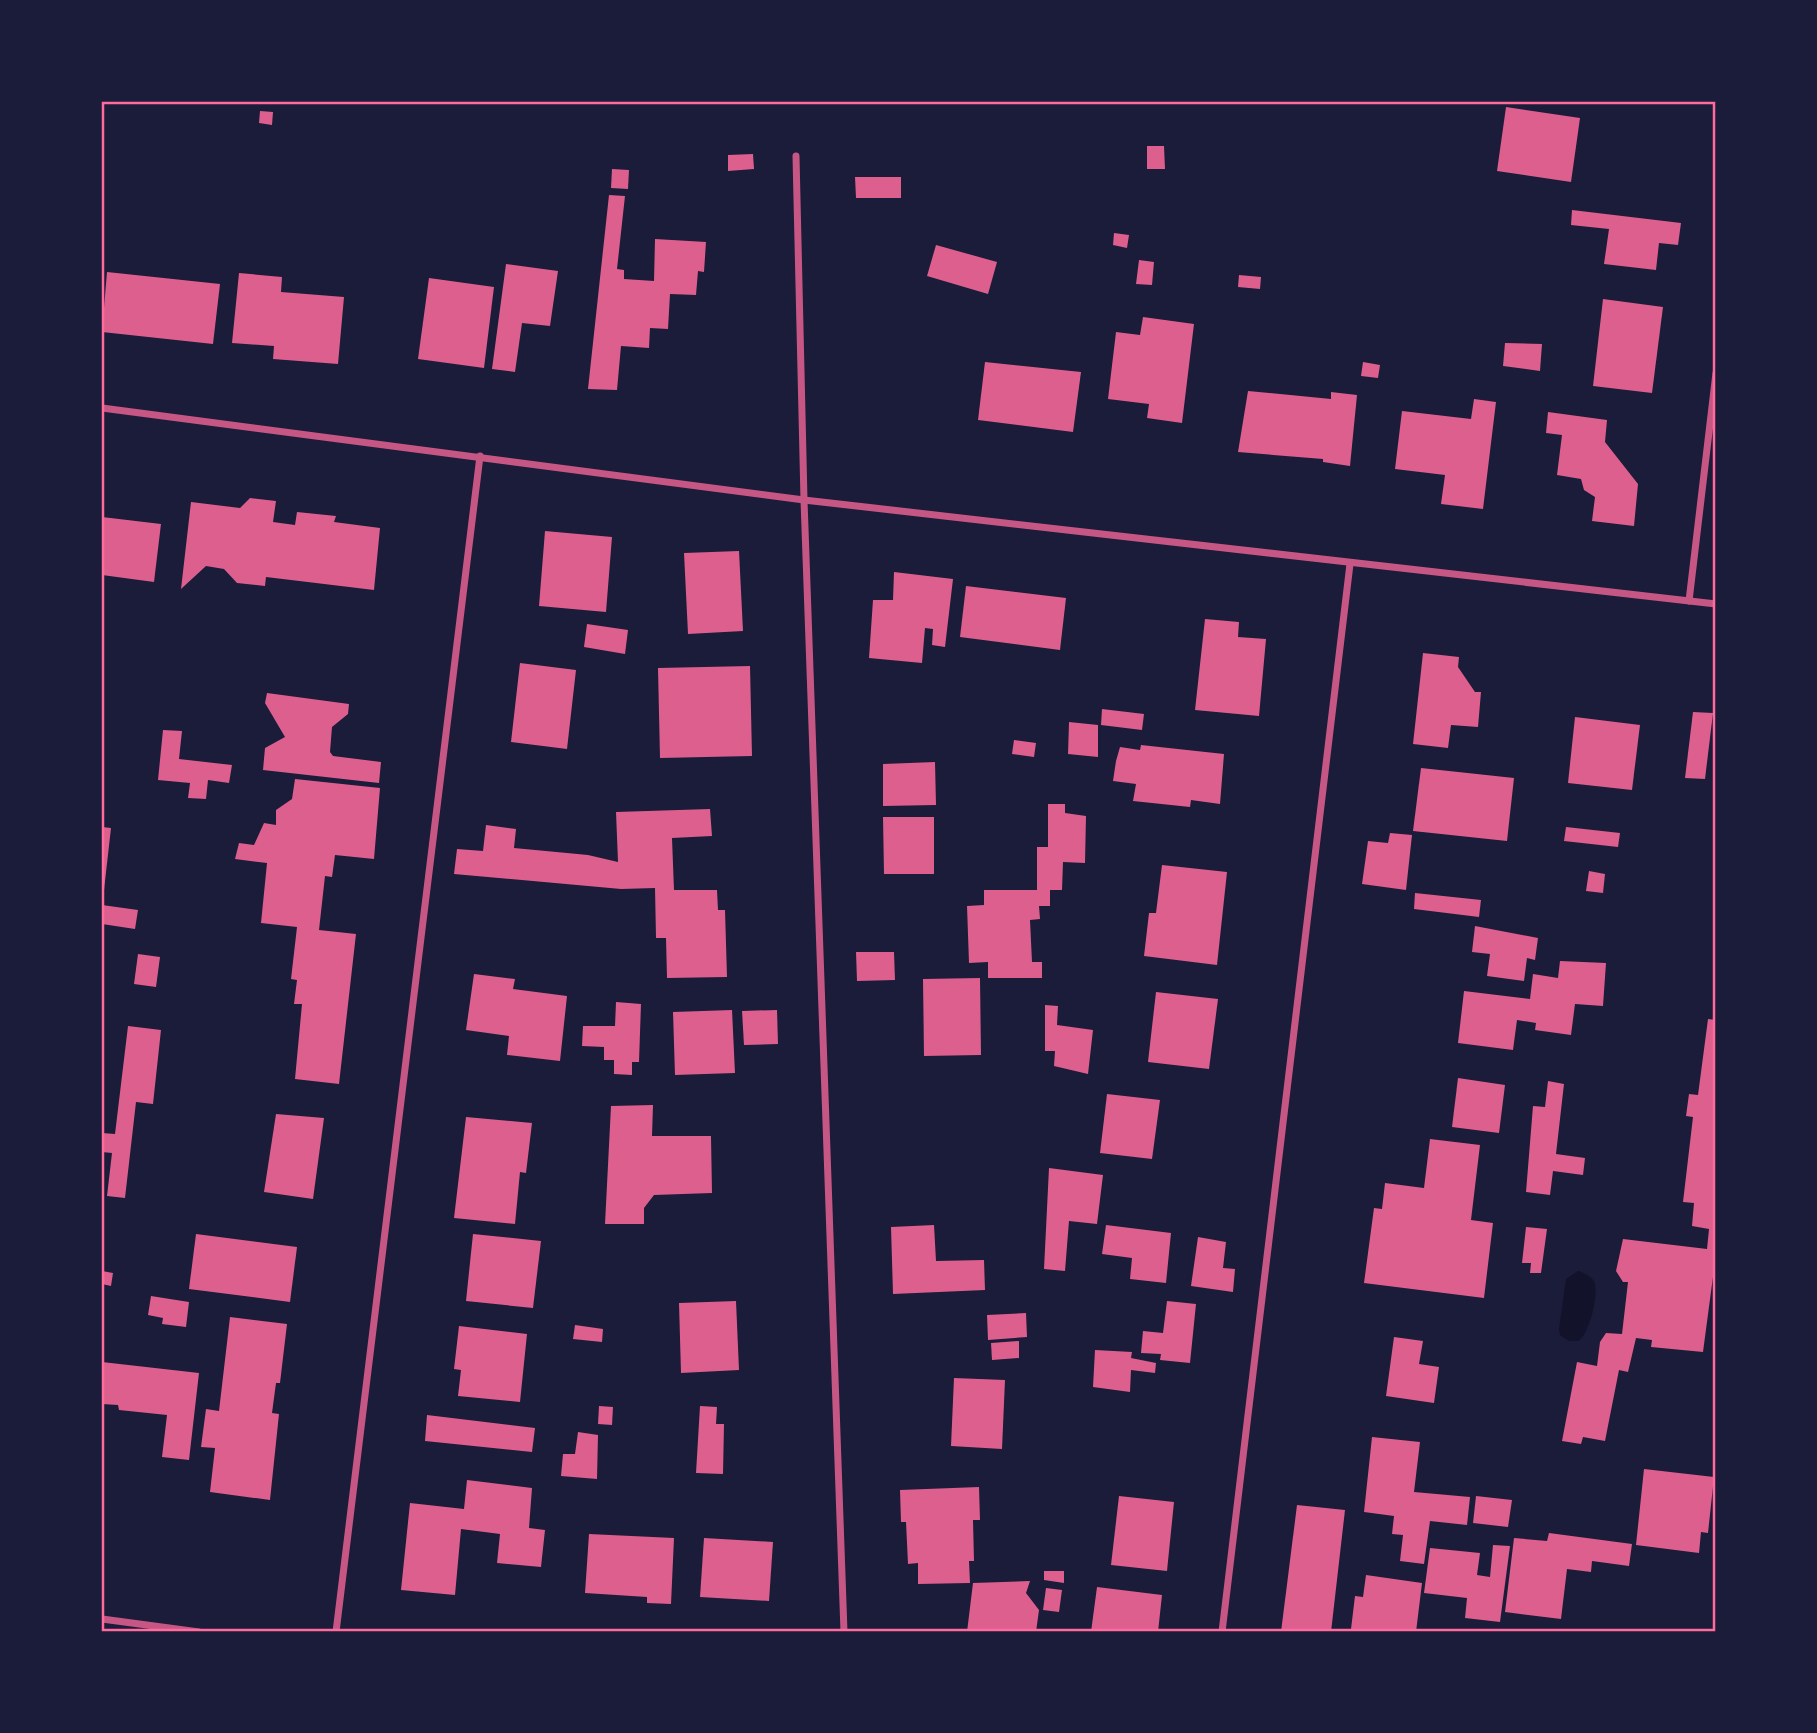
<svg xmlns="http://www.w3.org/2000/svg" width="1817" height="1733" font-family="Helvetica,sans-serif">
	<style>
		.water { fill: #12122b }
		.building { fill: #dd5f8e }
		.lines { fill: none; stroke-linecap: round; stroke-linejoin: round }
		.minor { stroke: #c65784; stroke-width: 7 }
		.neatline { fill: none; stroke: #ff6b9d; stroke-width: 2.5 }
	</style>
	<rect width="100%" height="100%" fill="#1b1b3a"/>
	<!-- water -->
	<path class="water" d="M1578 1271C1585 1273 1593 1277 1595 1284 1598 1297 1589 1335 1578 1341H1569L1560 1335 1559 1329 1566 1279Z"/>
	<!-- building -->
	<g class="building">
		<polygon points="1506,107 1580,118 1571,182 1497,171"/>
		<polygon points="260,111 273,112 272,125 259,123"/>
		<polygon points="1147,146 1164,146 1165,169 1147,169"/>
		<polygon points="753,154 754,169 728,171 728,155"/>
		<polygon points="612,169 629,170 628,189 611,188"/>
		<polygon points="855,177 901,177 901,198 856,198"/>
		<polygon points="609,195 625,196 617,269 624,270 624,279 654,281 655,239 706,242 704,272 698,271 696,295 670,294 668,329 650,328 649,348 621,346 617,390 588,389"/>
		<polygon points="1572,210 1681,223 1678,245 1659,243 1656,270 1604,264 1609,229 1571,225"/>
		<polygon points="1114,233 1129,235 1127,248 1113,245"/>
		<polygon points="936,245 997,262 988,294 927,276"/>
		<polygon points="1139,260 1154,262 1152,285 1136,284"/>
		<polygon points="506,264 558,271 550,326 522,323 515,372 492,369"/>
		<polygon points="107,272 220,284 213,344 102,332"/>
		<polygon points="239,273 282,277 281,292 344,297 338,364 273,359 274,346 232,343"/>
		<polygon points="1239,275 1261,277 1260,289 1238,287"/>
		<polygon points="429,278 494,287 484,368 418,359"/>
		<polygon points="1603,299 1663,307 1652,393 1593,386"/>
		<polygon points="1143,317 1194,324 1182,423 1147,418 1149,404 1108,399 1116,332 1140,335"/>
		<polygon points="1505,343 1542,344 1540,371 1503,366"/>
		<polygon points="985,362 1081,372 1073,432 978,420"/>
		<polygon points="1363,362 1380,365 1378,378 1361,376"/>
		<polygon points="1248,391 1331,399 1331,392 1357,395 1350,466 1323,462 1323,459 1238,452"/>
		<polygon points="1474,399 1496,402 1483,509 1441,504 1445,475 1395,469 1402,411 1471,419"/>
		<polygon points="1548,412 1607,420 1605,442 1638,484 1634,526 1592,521 1595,497 1584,490 1581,479 1557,475 1562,435 1546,433"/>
		<polygon points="250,498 276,501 273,522 295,525 297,512 336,516 334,522 380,528 374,590 266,577 265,586 237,583 224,569 206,566 181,589 191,502 240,508"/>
		<polygon points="102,517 161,524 154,582 102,575"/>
		<polygon points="545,531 612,537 606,612 539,606"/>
		<polygon points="739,551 743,631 688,634 684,553"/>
		<polygon points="894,572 953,579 945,647 932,645 933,629 925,628 922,663 869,658 873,600 893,600"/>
		<polygon points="966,586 1066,598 1060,650 960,637"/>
		<polygon points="1205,619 1239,622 1238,637 1266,639 1259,716 1195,710"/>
		<polygon points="587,624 628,630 625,654 584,647"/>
		<polygon points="1423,653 1459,657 1458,667 1475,692 1481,692 1478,727 1451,725 1448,748 1413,744"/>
		<polygon points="520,663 576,670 567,749 511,742"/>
		<polygon points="750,666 752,756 660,758 658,668"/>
		<polygon points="267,693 349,704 348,714 332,727 330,752 333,756 381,762 379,783 263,770 265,748 285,737 265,703"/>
		<polygon points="1102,709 1144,714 1142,730 1101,725"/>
		<polygon points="1693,712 1713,713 1705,779 1685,778"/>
		<polygon points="1575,717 1640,725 1632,790 1568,783"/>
		<polygon points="1069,722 1098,725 1098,757 1068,754"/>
		<polygon points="163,730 182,731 179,759 232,765 229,783 208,780 206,799 188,798 190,783 158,780"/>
		<polygon points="1014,740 1036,743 1034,757 1012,754"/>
		<polygon points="1141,745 1224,754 1220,804 1191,800 1190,807 1133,801 1136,784 1113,781 1116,761 1120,747 1140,750"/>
		<polygon points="935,762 936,805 883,806 883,764"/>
		<polygon points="1421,768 1514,778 1507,841 1413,831"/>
		<polygon points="295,779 380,788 374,859 335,855 332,877 325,876 319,930 356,934 339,1084 295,1079 302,1004 294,1004 297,980 291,979 297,927 261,923 267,863 235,859 239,843 254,845 264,823 276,825 276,810 292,799"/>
		<polygon points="1048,804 1065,804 1065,813 1086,816 1085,863 1063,862 1062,890 1050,890 1050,906 1039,906 1040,919 1030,920 1032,962 1042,962 1042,978 988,978 988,962 969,963 967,906 984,905 984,890 1037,890 1037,847 1048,847"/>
		<polygon points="710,809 712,836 672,838 674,890 717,890 718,910 725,910 727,977 667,978 666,938 656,938 655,888 621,889 454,874 457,849 483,851 486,825 516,829 514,848 588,855 618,862 616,812"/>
		<polygon points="883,817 934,817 934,874 884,874"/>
		<polygon points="102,827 111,828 103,899 102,899"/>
		<polygon points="1566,827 1620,833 1618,847 1564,841"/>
		<polygon points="1390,833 1412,835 1406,890 1362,884 1368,841 1388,843"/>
		<polygon points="1162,865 1227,872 1217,965 1144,956 1149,913 1156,913"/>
		<polygon points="1589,871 1605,874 1603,893 1586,891"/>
		<polygon points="1415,893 1481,900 1479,917 1414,909"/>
		<polygon points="102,905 138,910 135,929 102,924"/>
		<polygon points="1475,926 1538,938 1535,960 1527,958 1524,981 1487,976 1490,954 1472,952"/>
		<polygon points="856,952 894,952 895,980 857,981"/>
		<polygon points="138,954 160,957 156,987 134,984"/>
		<polygon points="1560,961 1606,963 1603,1006 1575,1004 1571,1035 1535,1030 1536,1023 1517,1020 1513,1050 1458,1043 1464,991 1530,999 1533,974 1558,978"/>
		<polygon points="474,974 515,979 513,989 567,996 560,1061 507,1055 509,1036 466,1030"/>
		<polygon points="980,978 981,1055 924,1056 923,979"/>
		<polygon points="1156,992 1218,999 1209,1069 1148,1062"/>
		<polygon points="616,1002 641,1004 639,1062 632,1062 632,1075 614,1074 614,1060 604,1060 604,1047 582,1046 583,1026 615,1026"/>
		<polygon points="1045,1005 1058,1006 1057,1025 1093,1030 1088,1074 1054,1066 1055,1051 1045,1051"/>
		<polygon points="732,1010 735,1073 675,1075 673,1012"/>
		<polygon points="777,1010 778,1044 744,1045 742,1011"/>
		<polygon points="1708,1019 1716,1020 1716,1254 1703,1352 1651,1347 1652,1340 1636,1338 1628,1372 1619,1370 1605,1441 1583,1437 1581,1444 1562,1441 1577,1362 1597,1366 1600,1342 1606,1333 1622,1334 1628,1282 1623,1282 1616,1271 1623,1239 1707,1249 1709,1229 1692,1226 1694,1203 1683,1202 1693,1117 1686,1116 1689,1094 1698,1095"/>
		<polygon points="128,1026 161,1030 153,1104 136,1102 125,1198 107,1196 112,1153 102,1152 102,1133 115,1134"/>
		<polygon points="1458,1078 1505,1085 1499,1133 1452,1127"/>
		<polygon points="1548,1081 1564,1084 1556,1154 1585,1158 1583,1175 1553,1171 1550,1195 1526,1192 1533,1106 1545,1107"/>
		<polygon points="1107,1094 1160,1100 1152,1159 1100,1153"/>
		<polygon points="653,1105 652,1136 711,1136 712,1193 654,1195 644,1208 644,1224 605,1224 611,1106"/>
		<polygon points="276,1114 324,1118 313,1199 264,1192"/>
		<polygon points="466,1117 532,1123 526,1173 520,1172 515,1224 454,1218"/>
		<polygon points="1430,1139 1480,1145 1471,1220 1493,1223 1484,1298 1364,1283 1374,1208 1382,1209 1385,1183 1424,1188"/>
		<polygon points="1049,1168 1103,1175 1097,1224 1069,1221 1065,1271 1044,1269"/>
		<polygon points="934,1225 936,1261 984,1260 985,1290 893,1294 891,1227"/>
		<polygon points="1106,1225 1171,1233 1166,1283 1130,1279 1132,1258 1102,1254"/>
		<polygon points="1526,1227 1547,1229 1541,1273 1530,1273 1531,1263 1522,1263"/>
		<polygon points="196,1234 297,1247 290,1302 189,1289"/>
		<polygon points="473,1234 541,1241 533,1308 466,1301"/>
		<polygon points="1198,1237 1226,1242 1223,1268 1235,1269 1233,1292 1191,1286"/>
		<polygon points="102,1271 113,1273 111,1286 102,1284"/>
		<polygon points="151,1296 189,1302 186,1327 162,1324 163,1318 148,1315"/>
		<polygon points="736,1301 739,1370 681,1373 679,1303"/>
		<polygon points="1167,1301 1196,1304 1190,1363 1160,1360 1161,1354 1141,1353 1143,1331 1163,1333"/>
		<polygon points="1026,1313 1027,1337 988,1340 987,1315"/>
		<polygon points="230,1317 287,1324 280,1383 276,1383 272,1413 279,1414 270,1500 210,1492 215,1448 201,1447 206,1409 219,1411"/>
		<polygon points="575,1325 603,1329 602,1342 573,1339"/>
		<polygon points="459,1326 527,1334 520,1402 458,1396 461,1370 454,1369"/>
		<polygon points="1394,1337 1423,1341 1419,1364 1439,1367 1434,1403 1386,1396"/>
		<polygon points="1019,1341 1019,1358 992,1360 991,1343"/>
		<polygon points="1095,1350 1132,1352 1131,1358 1156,1363 1155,1373 1131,1370 1130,1392 1093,1387"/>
		<polygon points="102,1362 199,1373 189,1460 162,1457 167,1415 119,1410 118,1405 102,1404"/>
		<polygon points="954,1378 1005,1380 1002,1449 951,1446"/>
		<polygon points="599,1406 613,1407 612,1425 598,1424"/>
		<polygon points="700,1406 717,1407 716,1424 724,1424 723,1474 696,1473"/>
		<polygon points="427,1415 535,1428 532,1452 425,1441"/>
		<polygon points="578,1432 598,1435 597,1479 561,1476 563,1454 575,1454"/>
		<polygon points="1372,1437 1420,1442 1414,1492 1470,1497 1467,1525 1430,1521 1424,1564 1400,1561 1403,1535 1392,1534 1394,1516 1364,1512"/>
		<polygon points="1644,1469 1714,1477 1708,1533 1701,1532 1699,1553 1636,1545"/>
		<polygon points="467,1480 532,1488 529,1528 545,1530 541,1567 497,1563 500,1534 461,1529 455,1595 401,1590 410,1503 464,1509"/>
		<polygon points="979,1487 980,1520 973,1520 974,1561 969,1561 970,1583 918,1584 918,1563 908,1564 906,1522 901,1522 900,1490"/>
		<polygon points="1119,1496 1174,1502 1167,1571 1111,1565"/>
		<polygon points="1476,1496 1512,1500 1508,1527 1473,1523"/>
		<polygon points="1297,1505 1345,1510 1331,1632 1281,1632"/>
		<polygon points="1549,1533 1632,1544 1629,1566 1592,1561 1591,1572 1567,1569 1561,1619 1505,1612 1514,1538 1547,1541"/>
		<polygon points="589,1534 674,1538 671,1604 647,1603 647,1597 585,1593"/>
		<polygon points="704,1538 773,1542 769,1601 700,1597"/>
		<polygon points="1493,1545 1510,1546 1500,1622 1465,1618 1467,1598 1424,1593 1430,1548 1480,1553 1477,1575 1490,1577"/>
		<polygon points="1044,1571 1064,1571 1064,1583 1044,1580"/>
		<polygon points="1366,1575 1422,1583 1416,1632 1351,1629 1355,1596 1363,1597"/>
		<polygon points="1030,1581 1026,1593 1039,1610 1036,1632 967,1632 973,1583"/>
		<polygon points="1097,1587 1162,1595 1158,1632 1091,1632"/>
		<polygon points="1046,1588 1062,1590 1059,1612 1043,1610"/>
	</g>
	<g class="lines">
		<!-- minor -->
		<g class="minor">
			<polyline points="796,156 804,500 844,1632"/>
			<polyline points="102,408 804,500 1716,604"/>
			<polyline points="1689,601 1716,373"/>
			<polyline points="102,1619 199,1632"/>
			<polyline points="336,1632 480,456"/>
			<polyline points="1222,1632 1350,564"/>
		</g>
	</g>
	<!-- border -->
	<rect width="1817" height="1733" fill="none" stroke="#1b1b3a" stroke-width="206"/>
	<rect x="103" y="103" width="1611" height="1527" class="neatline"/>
</svg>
